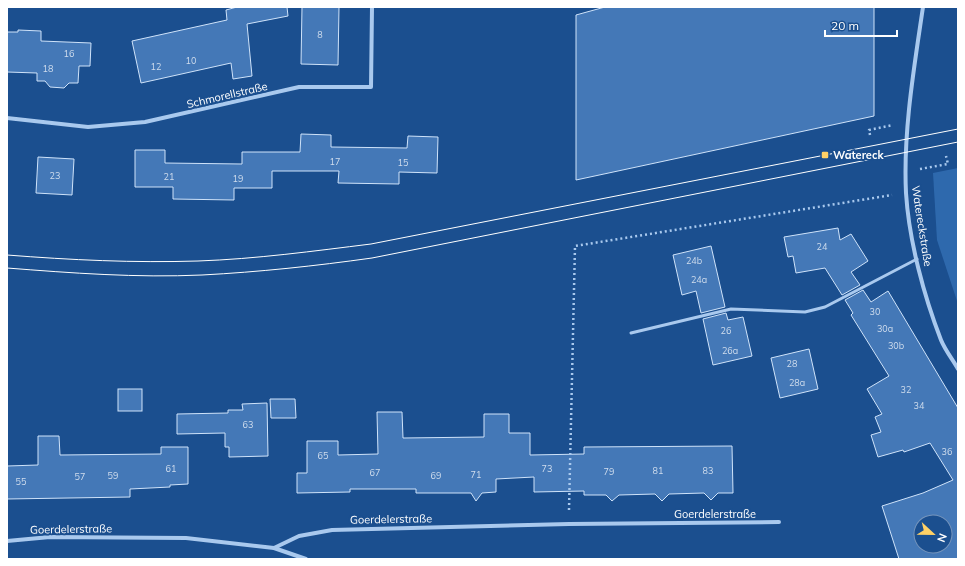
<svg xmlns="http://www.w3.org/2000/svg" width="965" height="566" font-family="Mulish,sans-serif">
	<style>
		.green { fill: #2e69ad }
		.building { fill: #4478b7; stroke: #cfe3fa; fill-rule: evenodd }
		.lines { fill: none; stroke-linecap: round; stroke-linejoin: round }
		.path { stroke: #a9c9ee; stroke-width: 2.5; stroke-dasharray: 2 3; stroke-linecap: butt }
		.service { stroke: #a9c9ee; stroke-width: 3 }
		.minor { stroke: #a9c9ee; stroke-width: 4 }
		.tram { stroke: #fff; stroke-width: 1 }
		.poi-dot { fill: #ffd166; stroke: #1b4f8f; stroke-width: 1.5 }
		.labels { text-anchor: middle; stroke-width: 4; stroke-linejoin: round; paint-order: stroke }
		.number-label { font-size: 9px; fill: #d0dded }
		.street-label { font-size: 11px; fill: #fff; stroke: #1b4f8f }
		.poi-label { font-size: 11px; font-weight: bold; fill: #fff; stroke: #1b4f8f; text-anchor: start }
	</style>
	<rect width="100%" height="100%" fill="#1b4f8f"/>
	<!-- green -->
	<polygon class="green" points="958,168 958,304 937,240 933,173"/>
	<!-- building -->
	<g class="building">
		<polygon points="237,7 287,7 288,16 247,24 252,76 233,79 231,63 141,83 132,41 227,20 226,10"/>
		<polygon points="302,7 339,7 338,65 301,64"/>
		<polygon points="605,7 874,7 874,116 576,180 576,15"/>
		<polygon points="18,30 41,31 41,41 91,43 90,66 79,66 78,83 69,83 64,88 50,87 45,81 37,81 37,73 7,72 7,32 18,32"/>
		<polygon points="301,134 331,135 331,147 407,148 408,136 438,137 437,173 399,172 399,184 338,183 339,171 272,171 272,188 234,188 234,200 173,199 173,187 135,187 135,150 165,150 165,163 242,164 242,152 300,152"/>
		<polygon points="38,157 74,159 72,195 36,193"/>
		<polygon points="838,228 840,240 851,234 868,261 851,272 860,285 842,295 825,268 796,273 793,256 788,257 784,237"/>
		<polygon points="711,246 725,307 701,313 696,291 682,295 673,255"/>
		<path d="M863 290 871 302 888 291 958 408V559H899L882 506 923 493 953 480 930 443 904 452 903 450 878 457 871 435 881 432 875 417 882 414 867 389 889 376 851 315 853 313 845 300ZM921 522H945V546H921Z"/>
		<polygon points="726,313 728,320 743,317 752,356 713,365 703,319"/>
		<polygon points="809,349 818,389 780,398 771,358"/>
		<rect x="118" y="389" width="24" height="22"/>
		<polygon points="270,399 295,399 296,418 271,418"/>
		<polygon points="267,403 268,456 229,457 229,447 225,447 225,433 177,434 177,414 228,413 228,410 243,410 242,404"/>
		<polygon points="377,412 402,412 403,438 484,437 484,414 509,414 509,433 530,433 530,455 584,454 584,447 732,446 733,493 718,493 711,500 704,493 669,494 662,501 655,494 619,495 612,501 606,495 584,495 584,491 534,492 534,477 496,479 496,492 482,493 476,501 471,493 416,493 416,489 350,489 350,492 297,493 297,473 307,473 307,441 338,441 338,455 378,454"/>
		<polygon points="38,436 59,436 60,455 161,454 161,447 188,447 188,484 170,485 170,487 130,489 130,497 7,499 7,466 38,465"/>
	</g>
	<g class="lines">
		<!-- path -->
		<g class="path">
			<polyline points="870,135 869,130 893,125"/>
			<polyline points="920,169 948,164 946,156"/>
			<polyline points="569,510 575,246 892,195"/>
		</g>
		<!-- service -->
		<polyline class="service" points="631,333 731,309 805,312 825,307 917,259"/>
		<!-- minor -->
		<g class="minor">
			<path d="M923 7C914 68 903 132 906 193 909 241 924 296 941 340 945 350 953 360 958 369"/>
			<polyline points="7,118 88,127 145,122 299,87 371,87 372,7"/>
			<polyline points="7,541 50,537 186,538 274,548 299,536 332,530 569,524 779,522"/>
			<polyline points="274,548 306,559"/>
		</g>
		<!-- tram -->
		<g class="tram">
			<path d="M7 255C71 260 134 263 198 261 256 259 314 251 371 244L958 129"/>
			<path d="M7 268C71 273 137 278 202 275 259 272 315 266 372 258L958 142"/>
		</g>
	</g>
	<!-- markers -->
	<rect class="poi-dot" x="821" y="151" width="8" height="8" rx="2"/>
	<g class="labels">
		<!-- number labels -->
		<g class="number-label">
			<text x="320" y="38">8</text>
			<text x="69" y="57">16</text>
			<text x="191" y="64">10</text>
			<text x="156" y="70">12</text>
			<text x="48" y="72">18</text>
			<text x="335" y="165">17</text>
			<text x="403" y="166">15</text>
			<text x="55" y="179">23</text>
			<text x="169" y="180">21</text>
			<text x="238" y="182">19</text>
			<text x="822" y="250">24</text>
			<text x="694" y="264">24b</text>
			<text x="699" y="283">24a</text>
			<text x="875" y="315">30</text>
			<text x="885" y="332">30a</text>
			<text x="726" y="334">26</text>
			<text x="896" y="349">30b</text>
			<text x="730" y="354">26a</text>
			<text x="792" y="367">28</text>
			<text x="797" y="386">28a</text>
			<text x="906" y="393">32</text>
			<text x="919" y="409">34</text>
			<text x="248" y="428">63</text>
			<text x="947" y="455">36</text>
			<text x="323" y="459">65</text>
			<text x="171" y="472">61</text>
			<text x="547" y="472">73</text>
			<text x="658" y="474">81</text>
			<text x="708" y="474">83</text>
			<text x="609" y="475">79</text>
			<text x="375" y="476">67</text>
			<text x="476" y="478">71</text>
			<text x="113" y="479">59</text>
			<text x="436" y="479">69</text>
			<text x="80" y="480">57</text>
			<text x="21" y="485">55</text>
		</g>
		<!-- street labels -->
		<g class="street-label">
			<text transform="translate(227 95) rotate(-13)" y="4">Schmorellstraße</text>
			<text transform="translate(922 226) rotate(81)" y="4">Watereckstraße</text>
			<text x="715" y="518">Goerdelerstraße</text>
			<text transform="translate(391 519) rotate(-1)" y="4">Goerdelerstraße</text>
			<text transform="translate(71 529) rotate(-1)" y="4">Goerdelerstraße</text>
		</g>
		<!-- poi labels -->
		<g class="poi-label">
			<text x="833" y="159">Watereck</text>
		</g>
	</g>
	<!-- border -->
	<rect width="965" height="566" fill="none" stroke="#ffffff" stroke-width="16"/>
	<!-- north arrow -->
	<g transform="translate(933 534) rotate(112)"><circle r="19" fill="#1b4f8f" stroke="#7695bc"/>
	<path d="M0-3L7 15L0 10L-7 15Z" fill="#ffd166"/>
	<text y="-6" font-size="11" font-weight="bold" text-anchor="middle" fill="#ffffff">N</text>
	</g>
	<!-- scale -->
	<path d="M825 30v6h72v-6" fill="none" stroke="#ffffff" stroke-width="2"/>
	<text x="831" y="30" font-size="12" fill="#ffffff" stroke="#1b4f8f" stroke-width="3" paint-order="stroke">20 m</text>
</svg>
